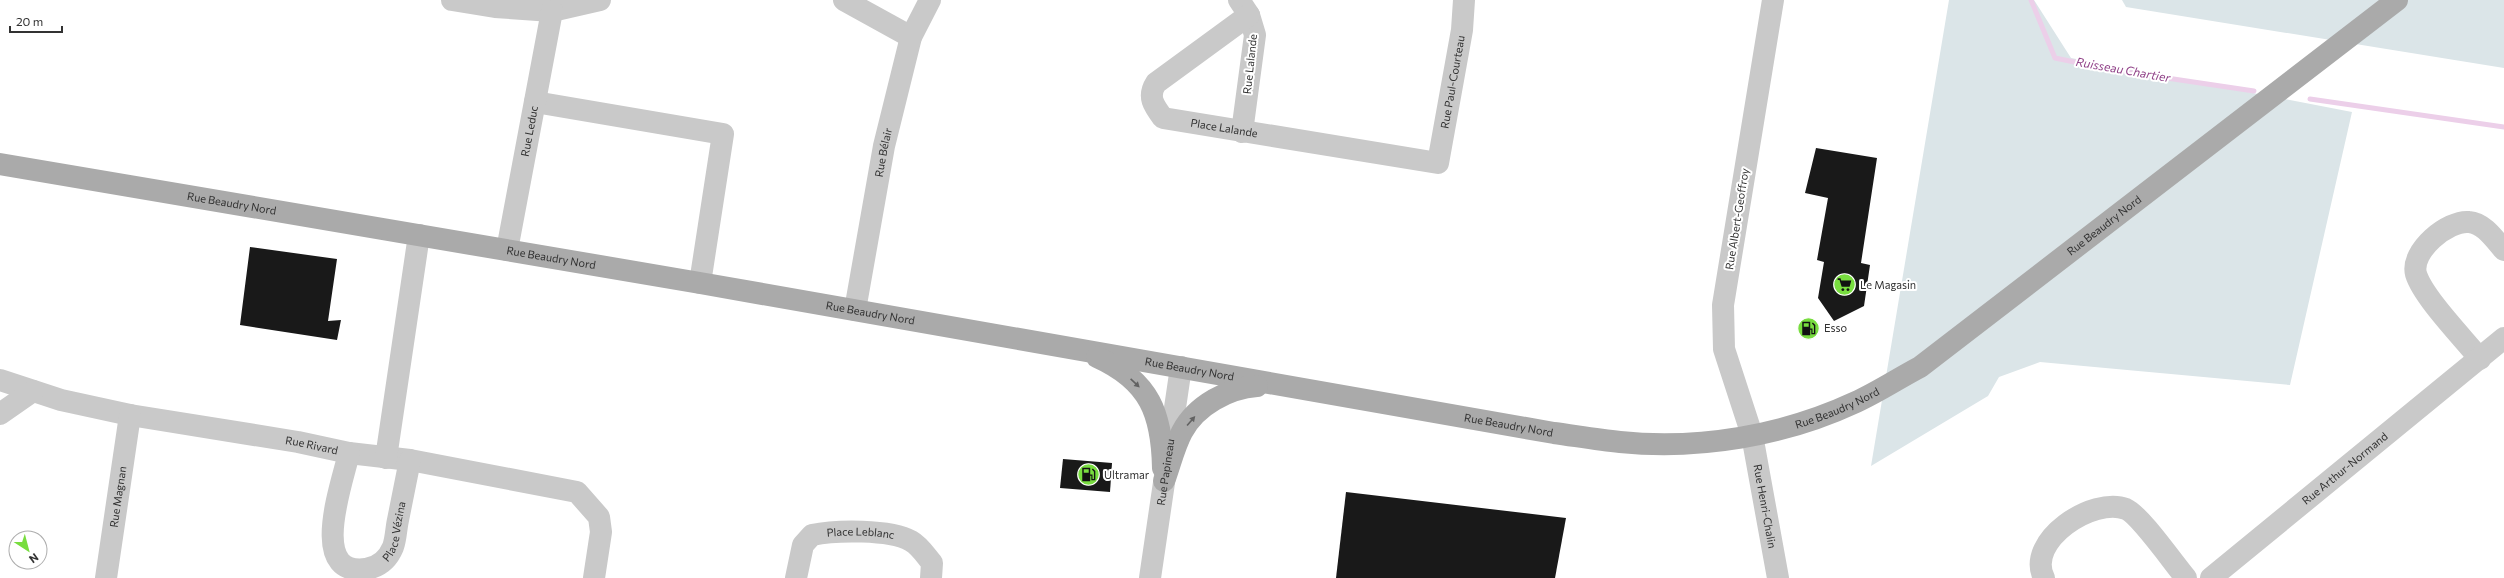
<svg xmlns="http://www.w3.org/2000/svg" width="2504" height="578" font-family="Commissioner,sans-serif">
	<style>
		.green { fill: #dbe5e8 }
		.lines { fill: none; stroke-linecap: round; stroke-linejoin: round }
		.stream { stroke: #eccfe9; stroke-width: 5 }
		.building { fill: #191919 }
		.minor { stroke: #c9c9c9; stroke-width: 22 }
		.major { stroke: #aaa; stroke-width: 22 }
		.oneway { fill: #626262 }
		.labels { text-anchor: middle; stroke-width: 4; stroke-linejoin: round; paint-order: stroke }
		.street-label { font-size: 11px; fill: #323232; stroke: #fff }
		.poi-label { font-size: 11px; fill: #323232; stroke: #fff; text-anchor: start }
		.water-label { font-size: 12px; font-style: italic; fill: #914389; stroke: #fff }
	</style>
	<rect width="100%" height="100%" fill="#fff"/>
	<!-- green -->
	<g class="green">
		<polygon points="1949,0 2034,0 2071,58 2352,112 2290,385 2040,362 1999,377 1988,396 1871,466"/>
		<polygon points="2122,0 2504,0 2504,68 2126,7"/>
	</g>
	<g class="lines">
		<!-- stream -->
		<g class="stream">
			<polyline points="2031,0 2055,58 2113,70 2254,91"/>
			<polyline points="2310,99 2504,127"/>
		</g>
	</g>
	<!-- building -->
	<g class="building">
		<polygon points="1816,148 1877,158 1861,263 1870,265 1864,306 1834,321 1818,298 1824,262 1817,260 1828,198 1805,193"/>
		<polygon points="250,247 337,259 328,321 341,320 337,340 240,325"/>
		<polygon points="1063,459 1112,463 1110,492 1060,488"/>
		<polygon points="1346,492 1566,518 1555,578 1336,578"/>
	</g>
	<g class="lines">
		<!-- minor -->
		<g class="minor">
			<polyline points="452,0 495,7 552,11 600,0"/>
			<polyline points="844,0 911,37"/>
			<polyline points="1239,0 1249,15 1255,35 1242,132"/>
			<path id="s1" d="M1773 0 1723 305 1724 349 1752 435 1778 578"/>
			<path id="s2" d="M1249 15 1156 83C1147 97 1154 106 1163 118L1438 163 1462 30 1464 0"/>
			<polyline points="535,102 723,134 700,283"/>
			<path id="s3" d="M507 250 552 11"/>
			<path id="s4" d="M855 310 884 146 911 37 930 0"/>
			<path d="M2480 359C2463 338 2423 297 2416 274 2410 251 2448 220 2469 222 2484 223 2495 240 2504 250"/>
			<path id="s5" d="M0 380 61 400 130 415 298 442 349 453 410 460 577 492 599 517 601 532 594 578"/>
			<polyline points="0,414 33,391"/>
			<path id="s6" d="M349 453C343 481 307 577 366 569 379 567 388 559 393 547 396 539 396 529 398 520 402 500 406 480 410 460"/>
			<polyline points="386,458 419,235"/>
			<path id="s7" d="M106 578 130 415"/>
			<path id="s8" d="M796 578 803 545 812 535C835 530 890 529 911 541 920 546 926 556 932 563L931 578"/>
			<path id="s9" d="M1150 578 1181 367"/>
			<path d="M2044 578C2025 541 2093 496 2126 509 2140 515 2174 564 2186 578"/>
			<path id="s10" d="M2211 578 2504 338"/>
		</g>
		<!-- major -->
		<g class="major">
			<path id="s11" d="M0 164 700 283 1554 433C1576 436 1598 440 1620 442 1699 450 1783 436 1856 402 1878 392 1899 378 1920 367L2397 0"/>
			<path d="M1097 357C1150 381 1162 414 1163 468"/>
			<path d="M1164 481C1170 465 1174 447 1182 432 1196 405 1229 388 1257 386"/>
		</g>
	</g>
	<!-- one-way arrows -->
	<defs><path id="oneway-solid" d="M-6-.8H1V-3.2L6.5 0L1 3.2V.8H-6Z"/></defs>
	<g class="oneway">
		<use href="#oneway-solid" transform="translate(1135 383) rotate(43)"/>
		<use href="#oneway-solid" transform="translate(1191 421) rotate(-49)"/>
	</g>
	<!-- icons -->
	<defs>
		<symbol id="supermarket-disc" viewBox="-11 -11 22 22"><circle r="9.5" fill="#78dd3f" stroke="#fff"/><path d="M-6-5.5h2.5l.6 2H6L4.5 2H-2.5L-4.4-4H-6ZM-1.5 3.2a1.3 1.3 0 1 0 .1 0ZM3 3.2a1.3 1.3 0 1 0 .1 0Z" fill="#111"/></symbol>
		<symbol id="fuel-disc" viewBox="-11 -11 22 22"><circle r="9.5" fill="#78dd3f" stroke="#fff"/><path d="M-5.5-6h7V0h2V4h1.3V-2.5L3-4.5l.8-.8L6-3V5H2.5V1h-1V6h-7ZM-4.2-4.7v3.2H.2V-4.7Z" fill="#111"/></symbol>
	</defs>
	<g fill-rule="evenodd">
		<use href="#supermarket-disc" x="1832" y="272" width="25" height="25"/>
		<use href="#fuel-disc" x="1796" y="316" width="25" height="25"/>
		<use href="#fuel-disc" x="1076" y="462" width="25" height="25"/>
	</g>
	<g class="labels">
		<!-- street labels -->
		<g class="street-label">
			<text transform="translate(1250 64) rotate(-84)" y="4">Rue Lalande</text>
			<text dy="4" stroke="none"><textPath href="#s2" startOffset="515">Rue Paul-Courteau</textPath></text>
			<text dy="4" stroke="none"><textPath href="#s2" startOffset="216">Place Lalande</textPath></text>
			<text dy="4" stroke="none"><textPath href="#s3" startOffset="121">Rue Leduc</textPath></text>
			<text dy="4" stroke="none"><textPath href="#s4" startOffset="160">Rue Bélair</textPath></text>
			<text dy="4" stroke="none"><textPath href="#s11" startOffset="235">Rue Beaudry Nord</textPath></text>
			<text transform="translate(1737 219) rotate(-81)" y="4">Rue Albert-Geoffroy</text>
			<text dy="4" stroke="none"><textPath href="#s11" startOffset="2191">Rue Beaudry Nord</textPath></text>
			<text dy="4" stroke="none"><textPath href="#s11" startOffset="559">Rue Beaudry Nord</textPath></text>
			<text dy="4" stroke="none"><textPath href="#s11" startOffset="883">Rue Beaudry Nord</textPath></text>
			<text dy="4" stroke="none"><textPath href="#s11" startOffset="1207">Rue Beaudry Nord</textPath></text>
			<text dy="4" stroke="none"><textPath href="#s11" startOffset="1866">Rue Beaudry Nord</textPath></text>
			<text dy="4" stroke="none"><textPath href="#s11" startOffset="1531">Rue Beaudry Nord</textPath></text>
			<text dy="4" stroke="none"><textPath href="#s5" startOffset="319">Rue Rivard</textPath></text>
			<text dy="4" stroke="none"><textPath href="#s10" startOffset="173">Rue Arthur-Normand</textPath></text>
			<text dy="4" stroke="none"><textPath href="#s9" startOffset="107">Rue Papineau</textPath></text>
			<text dy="4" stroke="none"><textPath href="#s7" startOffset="82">Rue Magnan</textPath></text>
			<text dy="4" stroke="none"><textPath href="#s1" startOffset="516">Rue Henri-Chalin</textPath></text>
			<text dy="4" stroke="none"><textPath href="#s6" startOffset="192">Place Vézina</textPath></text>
			<text dy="4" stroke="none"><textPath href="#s8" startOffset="96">Place Leblanc</textPath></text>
		</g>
		<!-- poi labels -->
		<g class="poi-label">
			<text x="1860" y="289">Le Magasin</text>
			<text x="1824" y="332">Esso</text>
			<text x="1104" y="479">Ultramar</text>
		</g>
		<!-- water labels -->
		<g class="water-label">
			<text transform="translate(2123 70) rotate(10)" y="4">Ruisseau Chartier</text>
		</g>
	</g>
	<!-- north arrow -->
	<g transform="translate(28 550) rotate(144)"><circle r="19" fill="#ffffff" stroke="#adadad"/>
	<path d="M0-3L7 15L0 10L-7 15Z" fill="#78dd3f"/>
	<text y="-6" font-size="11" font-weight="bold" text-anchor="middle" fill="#323232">N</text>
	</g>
	<!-- scale -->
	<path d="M10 26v6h52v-6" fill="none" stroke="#323232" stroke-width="2"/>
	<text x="16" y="26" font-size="12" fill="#323232" stroke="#ffffff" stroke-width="3" paint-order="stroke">20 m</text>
</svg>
